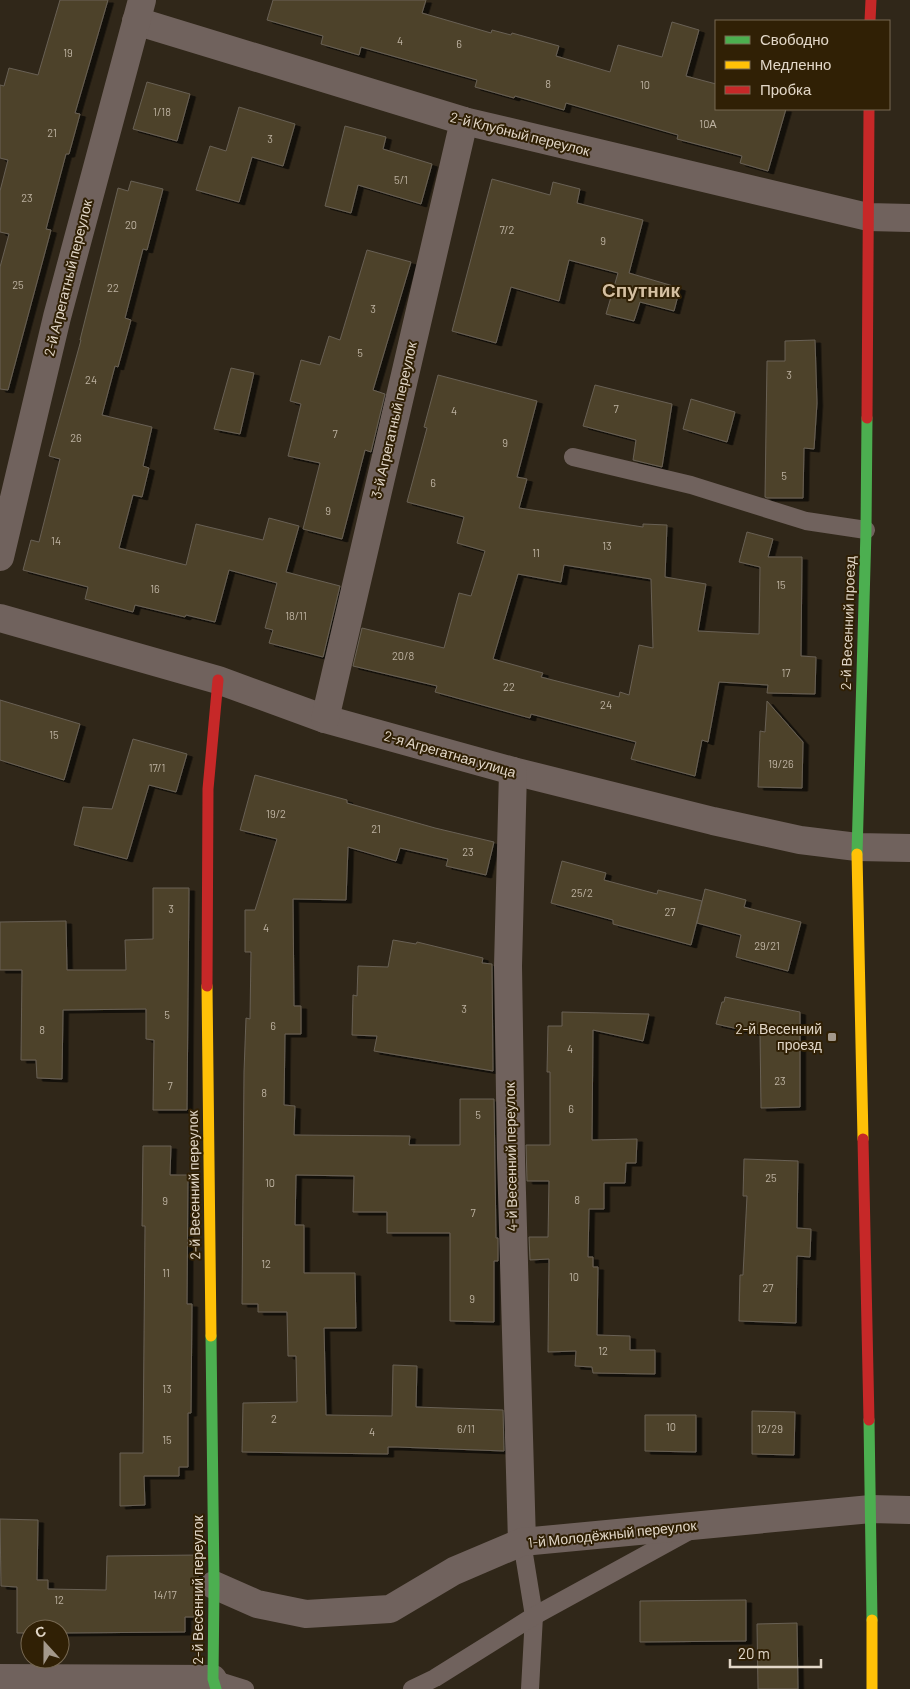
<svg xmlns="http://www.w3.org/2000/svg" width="910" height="1689" font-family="Barlow,sans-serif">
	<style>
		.building { fill: #4e422b; stroke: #686054; fill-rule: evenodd; filter: url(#shadow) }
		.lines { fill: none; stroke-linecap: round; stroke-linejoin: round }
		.lane { stroke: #70625d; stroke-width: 18 }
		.street { stroke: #70625d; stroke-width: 28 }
		.fast { stroke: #4caf50; stroke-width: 11 }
		.slow { stroke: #ffc107; stroke-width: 11 }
		.jam { stroke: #c62828; stroke-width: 11 }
		.poi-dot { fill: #a4998b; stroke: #302005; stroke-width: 2 }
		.labels { text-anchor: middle; stroke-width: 4; stroke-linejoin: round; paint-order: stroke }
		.number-label { font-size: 11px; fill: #bdb2a1 }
		.street-label { font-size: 14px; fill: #e2d7c8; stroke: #302005 }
		.poi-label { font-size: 14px; fill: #e2d7c8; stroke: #302005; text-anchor: end }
		.district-label { font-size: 19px; font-weight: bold; fill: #d5c0a2; stroke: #302005 }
	</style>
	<defs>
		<filter id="shadow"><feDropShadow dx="5.5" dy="3" stdDeviation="0" flood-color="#0009"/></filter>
	</defs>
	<rect width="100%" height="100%" fill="#302719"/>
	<!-- building -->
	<g class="building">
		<polygon points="60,0 108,0 75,113 80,114 69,154 66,154 46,229 51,230 8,390 0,389 0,267 9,234 0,232 0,191 8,160 0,158 0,85 4,86 9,68 38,75"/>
		<polygon points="273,0 426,0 422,13 491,33 492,30 511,35 512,33 559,46 556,56 610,72 618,45 662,57 672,22 699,30 686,76 716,84 716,109 786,109 768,171 740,163 742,156 677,139 678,135 566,103 564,110 515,96 514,98 475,87 477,80 361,47 359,55 321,44 323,36 267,20"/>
		<polygon points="147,82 190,94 177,141 133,129"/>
		<polygon points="239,107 295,124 283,166 252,157 239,202 196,190 210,146 226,151"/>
		<polygon points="345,126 386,137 383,149 432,164 421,204 358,185 351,213 325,206"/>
		<polygon points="492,179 550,195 553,182 580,189 577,203 643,220 629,273 680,288 674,311 640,302 634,321 606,314 618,273 569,260 559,301 511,287 496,343 452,331"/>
		<polygon points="131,181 163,189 147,250 143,249 125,318 131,320 118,367 115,366 102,415 152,427 143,466 149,468 142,497 133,495 119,548 186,565 196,524 263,540 269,518 299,526 286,572 340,586 323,657 269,643 273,630 265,628 277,583 229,570 215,622 186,615 185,617 135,605 133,612 85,599 88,587 23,570 31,540 39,542 60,459 49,456 81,340 80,340 118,188 128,191"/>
		<polygon points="367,250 411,262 373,390 385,394 371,452 365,450 342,539 303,529 320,463 288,456 301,404 290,401 301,360 320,365 329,336 340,340"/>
		<polygon points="815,340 817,403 814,449 804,448 803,498 767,498 765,497 767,361 785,361 785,341"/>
		<polygon points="231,368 254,373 240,434 214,429"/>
		<path d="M438 375 537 401 517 477 527 479 519 508 643 527V524L667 525 665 577 706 584 698 631 759 634 760 567 739 562 747 532 773 539 768 557H802L801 656 816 657 815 694 767 693 768 685 719 682 708 742 702 740 695 776 631 759 636 742 531 714 530 718 435 692 437 686 353 666 362 628 444 648 459 593 471 596 485 551 457 543 464 517 407 502 427 428 424 427ZM564 565 651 579 653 648 639 645 629 695 620 692 619 697 541 677 543 673 493 659 518 574 561 582Z"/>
		<polygon points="595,385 672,404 662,467 633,460 636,440 583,426"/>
		<polygon points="691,399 735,412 727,442 683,429"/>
		<polygon points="0,700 80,724 64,780 0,760"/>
		<polygon points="767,701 803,742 802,788 758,787 760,731 765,732"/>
		<polygon points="133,739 187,754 176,792 149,785 127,859 74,845 83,807 112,809"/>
		<polygon points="255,775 347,800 347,803 435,828 494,842 486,875 446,866 448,859 400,848 396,861 348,847 346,900 293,899 294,1006 301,1006 301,1034 285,1034 284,1105 295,1106 294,1135 410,1136 409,1145 460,1145 460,1099 494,1099 496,1238 498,1238 498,1261 494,1261 494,1322 450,1321 450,1233 387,1233 387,1212 353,1212 354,1176 296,1175 295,1225 304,1225 304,1273 355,1273 356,1328 324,1328 326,1415 392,1416 393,1365 417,1366 416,1407 503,1410 504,1451 397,1447 388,1447 388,1454 242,1452 243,1403 297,1402 296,1356 288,1356 287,1312 258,1312 258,1304 242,1304 244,1072 246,1018 250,1019 251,952 245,952 245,910 255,910 277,839 240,830"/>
		<polygon points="562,861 606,873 604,880 657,894 658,890 702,901 691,945 613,924 613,920 551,903"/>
		<polygon points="153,888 189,888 187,1110 153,1110 154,1040 146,1039 146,1009 63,1010 62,1079 37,1078 36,1060 21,1060 22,970 0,970 0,922 66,921 67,970 126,970 125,940 153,939"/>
		<polygon points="705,889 746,900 744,907 801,922 788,971 736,957 741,935 697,923"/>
		<polygon points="393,940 416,944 417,942 483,958 482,963 492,964 493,1071 374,1051 377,1036 352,1035 353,995 357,996 358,966 388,967"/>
		<polygon points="725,997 800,1012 800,1107 761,1108 760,1034 716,1024 722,1002 724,1002"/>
		<polygon points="562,1012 649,1014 643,1041 593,1030 592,1140 637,1139 636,1163 626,1163 625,1183 604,1183 604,1209 589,1209 588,1257 593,1257 593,1267 598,1267 597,1335 630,1336 630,1350 655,1350 655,1374 593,1373 592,1367 575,1366 576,1351 548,1352 549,1259 530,1260 529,1237 548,1237 549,1181 527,1181 526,1145 550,1145 550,1072 547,1072 548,1026 562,1026"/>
		<polygon points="143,1146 171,1146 170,1175 188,1175 187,1304 192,1304 191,1413 188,1413 188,1467 179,1467 179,1476 144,1476 145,1505 120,1506 120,1453 143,1453 145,1226 142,1226"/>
		<polygon points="744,1159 798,1161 797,1228 811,1229 810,1257 797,1256 796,1323 739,1321 740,1275 743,1275 747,1196 743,1196"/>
		<polygon points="752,1411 795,1412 794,1455 752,1454"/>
		<polygon points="645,1415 696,1415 696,1452 645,1451"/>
		<polygon points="0,1519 38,1520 37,1580 48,1580 48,1589 106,1590 107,1556 198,1555 198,1617 185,1617 185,1632 60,1633 60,1629 30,1629 30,1633 17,1633 17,1587 1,1586"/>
		<polygon points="746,1600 746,1641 640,1642 640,1601"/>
		<polygon points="797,1623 798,1689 758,1689 757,1624"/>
	</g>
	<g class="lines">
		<!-- lane -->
		<g class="lane">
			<polyline points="573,457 691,485 806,521 866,530"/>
			<polyline points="522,1542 534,1616 530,1689"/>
			<polyline points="213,1679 245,1689"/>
			<polyline points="412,1689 435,1678 534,1616 689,1531"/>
		</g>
		<!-- street -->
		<g class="street">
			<polyline points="136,21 464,121 868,217 910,218"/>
			<polyline points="0,557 57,317 142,0"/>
			<polyline points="0,618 218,680 325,719 513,771 713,821 800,840 857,847 910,848"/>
			<polyline points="325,719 464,121"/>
			<polyline points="513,771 508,966 511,1158 522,1542"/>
			<polyline points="214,1585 257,1604 306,1614 390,1609 454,1571 522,1542 871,1509 910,1510"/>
			<polyline points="0,1678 213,1679"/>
		</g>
		<!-- fast -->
		<g class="fast">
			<polyline points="857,854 866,530 867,418"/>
			<polyline points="211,1336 214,1585 213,1679 216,1689"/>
			<polyline points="869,1420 872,1620"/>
		</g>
		<!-- slow -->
		<g class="slow">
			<polyline points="857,854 863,1139"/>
			<polyline points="207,986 211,1336"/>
			<polyline points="872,1620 872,1689"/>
		</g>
		<!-- jam -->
		<g class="jam">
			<polyline points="870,21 871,0"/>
			<polyline points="867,418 869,109"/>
			<polyline points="207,986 208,789 218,680"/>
			<polyline points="863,1139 869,1420"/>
		</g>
	</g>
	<!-- markers -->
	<rect class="poi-dot" x="827" y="1032" width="10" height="10" rx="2.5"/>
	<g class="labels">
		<!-- number labels -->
		<g class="number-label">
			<text x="400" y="45">4</text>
			<text x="459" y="48">6</text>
			<text x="68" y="57">19</text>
			<text x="548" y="88">8</text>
			<text x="645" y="89">10</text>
			<text x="162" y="116">1/18</text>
			<text x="708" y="128">10А</text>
			<text x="52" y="137">21</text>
			<text x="270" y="143">3</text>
			<text x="401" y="184">5/1</text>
			<text x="27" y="202">23</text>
			<text x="131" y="229">20</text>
			<text x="507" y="234">7/2</text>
			<text x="603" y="245">9</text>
			<text x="18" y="289">25</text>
			<text x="113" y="292">22</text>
			<text x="373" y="313">3</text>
			<text x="360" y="357">5</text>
			<text x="789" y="379">3</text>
			<text x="91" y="384">24</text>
			<text x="616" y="413">7</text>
			<text x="454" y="415">4</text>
			<text x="335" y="438">7</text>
			<text x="76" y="442">26</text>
			<text x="505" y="447">9</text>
			<text x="784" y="480">5</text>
			<text x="433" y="487">6</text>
			<text x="328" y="515">9</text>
			<text x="56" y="545">14</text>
			<text x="607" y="550">13</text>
			<text x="536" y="557">11</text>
			<text x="781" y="589">15</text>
			<text x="155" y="593">16</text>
			<text x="296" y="620">18/11</text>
			<text x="403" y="660">20/8</text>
			<text x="786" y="677">17</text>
			<text x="509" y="691">22</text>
			<text x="606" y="709">24</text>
			<text x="54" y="739">15</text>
			<text x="781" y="768">19/26</text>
			<text x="157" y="772">17/1</text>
			<text x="276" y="818">19/2</text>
			<text x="376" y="833">21</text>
			<text x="468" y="856">23</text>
			<text x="582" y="897">25/2</text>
			<text x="171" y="913">3</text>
			<text x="670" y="916">27</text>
			<text x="266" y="932">4</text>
			<text x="767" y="950">29/21</text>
			<text x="464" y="1013">3</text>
			<text x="167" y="1019">5</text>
			<text x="273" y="1030">6</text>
			<text x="42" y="1034">8</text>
			<text x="570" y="1053">4</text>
			<text x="780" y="1085">23</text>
			<text x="170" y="1090">7</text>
			<text x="264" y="1097">8</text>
			<text x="571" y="1113">6</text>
			<text x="478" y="1119">5</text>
			<text x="771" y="1182">25</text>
			<text x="270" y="1187">10</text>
			<text x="577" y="1204">8</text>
			<text x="165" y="1205">9</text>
			<text x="473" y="1217">7</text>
			<text x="266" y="1268">12</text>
			<text x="166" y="1277">11</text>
			<text x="574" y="1281">10</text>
			<text x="768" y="1292">27</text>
			<text x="472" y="1303">9</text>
			<text x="603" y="1355">12</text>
			<text x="167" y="1393">13</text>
			<text x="274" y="1423">2</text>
			<text x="671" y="1431">10</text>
			<text x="466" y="1433">6/11</text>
			<text x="770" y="1433">12/29</text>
			<text x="372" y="1436">4</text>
			<text x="167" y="1444">15</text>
			<text x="165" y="1599">14/17</text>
			<text x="59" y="1604">12</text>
		</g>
		<!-- street labels -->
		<g class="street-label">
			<text transform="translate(520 134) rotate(14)" y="5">2-й Клубный переулок</text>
			<text transform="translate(68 278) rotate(-76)" y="5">2-й Агрегатный переулок</text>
			<text transform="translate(394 420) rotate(-77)" y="5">3-й Агрегатный переулок</text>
			<text transform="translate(848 623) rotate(-88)" y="5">2-й Весенний проезд</text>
			<text transform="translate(450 754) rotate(16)" y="5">2-я Агрегатная улица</text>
			<text transform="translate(511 1157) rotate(-91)" y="5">4-й Весенний переулок</text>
			<text transform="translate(194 1185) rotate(-91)" y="5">2-й Весенний переулок</text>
			<text transform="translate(612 1534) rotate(-6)" y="5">1-й Молодёжный переулок</text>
			<text transform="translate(198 1590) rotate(-90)" y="5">2-й Весенний переулок</text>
		</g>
		<!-- poi labels -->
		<g class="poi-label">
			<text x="822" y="1034">2-й Весенний<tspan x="822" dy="16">проезд</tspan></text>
		</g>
		<!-- district labels -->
		<g class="district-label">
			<text x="641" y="297">Спутник</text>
		</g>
	</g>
	<!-- legend -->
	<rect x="715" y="20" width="175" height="90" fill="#302005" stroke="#776953"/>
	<rect x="725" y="36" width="25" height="8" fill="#4caf50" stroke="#776953"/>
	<text x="760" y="45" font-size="15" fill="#e2d7c8">Свободно</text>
	<rect x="725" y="61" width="25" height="8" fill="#ffc107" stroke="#776953"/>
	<text x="760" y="70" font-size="15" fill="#e2d7c8">Медленно</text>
	<rect x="725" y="86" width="25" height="8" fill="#c62828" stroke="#776953"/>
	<text x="760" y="95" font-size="15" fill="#e2d7c8">Пробка</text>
	<!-- north arrow -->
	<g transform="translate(45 1644) rotate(339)"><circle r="24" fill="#302005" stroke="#776953"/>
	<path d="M0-4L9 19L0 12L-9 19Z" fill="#a4998b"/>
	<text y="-8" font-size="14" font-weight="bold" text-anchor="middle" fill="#e2d7c8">С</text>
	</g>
	<!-- scale -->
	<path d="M730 1659v8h91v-8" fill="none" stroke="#e2d7c8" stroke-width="2.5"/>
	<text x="738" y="1659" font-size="15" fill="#e2d7c8" stroke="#302005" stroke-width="4" paint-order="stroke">20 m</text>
</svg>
